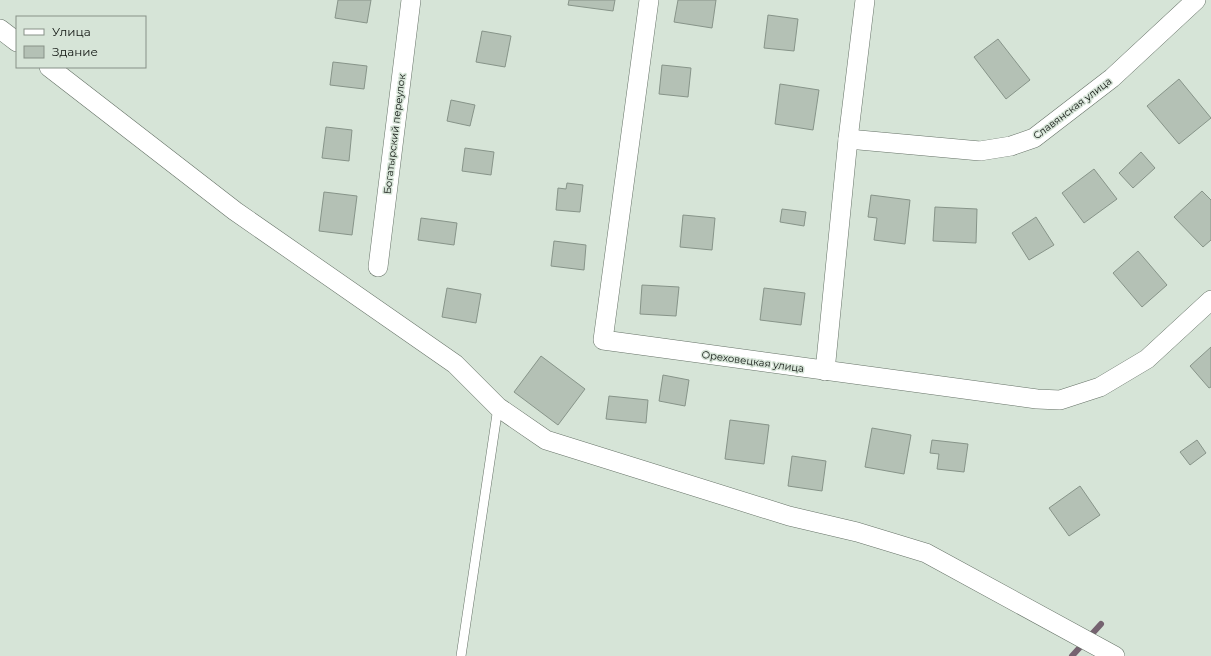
<svg xmlns="http://www.w3.org/2000/svg" width="1211" height="656" font-family="Montserrat,sans-serif">
	<style>
		.lines { fill: none; stroke-linecap: round; stroke-linejoin: round }
		.stream { stroke: #756370; stroke-width: 6 }
		.building { fill: #b4c1b5; stroke: #879489 }
		.lane-casing { stroke: #667267; stroke-width: 10 }
		.street-casing { stroke: #667267; stroke-width: 20 }
		.lane { stroke: #fff; stroke-width: 9 }
		.street { stroke: #fff; stroke-width: 19 }
		.labels { text-anchor: middle; stroke-width: 3; stroke-linejoin: round; paint-order: stroke }
		.street-label { font-size: 10px; fill: #101511; stroke: #d6e4d7 }
	</style>
	<rect width="100%" height="100%" fill="#d6e4d7"/>
	<g class="lines">
		<!-- stream -->
		<polyline class="stream" points="1072,656 1101,624"/>
	</g>
	<!-- building -->
	<g class="building">
		<polygon points="338,0 371,0 367,23 335,18"/>
		<polygon points="569,0 615,0 613,11 568,5"/>
		<polygon points="678,0 716,0 712,28 674,22"/>
		<polygon points="768,15 798,19 794,51 764,48"/>
		<polygon points="482,31 511,36 505,67 476,62"/>
		<polygon points="998,39 1030,80 1006,99 974,57"/>
		<polygon points="333,62 367,66 364,89 330,85"/>
		<polygon points="662,65 691,68 688,97 659,94"/>
		<polygon points="1179,79 1211,118 1179,144 1147,106"/>
		<polygon points="780,84 819,90 813,130 775,124"/>
		<polygon points="451,100 475,105 470,126 447,121"/>
		<polygon points="326,127 352,130 349,161 322,158"/>
		<polygon points="465,148 494,152 491,175 462,171"/>
		<polygon points="1141,152 1155,168 1133,188 1119,173"/>
		<polygon points="1094,169 1117,199 1084,223 1062,193"/>
		<polygon points="567,183 583,185 580,212 556,210 558,188 566,189"/>
		<polygon points="1202,191 1211,200 1211,240 1203,247 1174,217"/>
		<polygon points="324,192 357,196 352,235 319,231"/>
		<polygon points="871,195 910,200 905,244 874,240 877,218 868,217"/>
		<polygon points="935,207 977,209 976,243 933,241"/>
		<polygon points="782,209 806,212 804,226 780,222"/>
		<polygon points="683,215 715,218 712,250 680,247"/>
		<polygon points="1036,217 1054,245 1029,260 1012,233"/>
		<polygon points="421,218 457,223 454,245 418,240"/>
		<polygon points="554,241 586,245 584,270 551,266"/>
		<polygon points="1138,251 1167,285 1142,307 1113,273"/>
		<polygon points="642,285 679,287 676,316 640,314"/>
		<polygon points="447,288 481,294 476,323 442,317"/>
		<polygon points="764,288 805,293 801,325 760,320"/>
		<polygon points="1211,347 1211,387 1209,388 1190,366"/>
		<polygon points="541,356 585,389 558,425 514,392"/>
		<polygon points="663,375 689,380 685,406 659,401"/>
		<polygon points="609,396 648,400 646,423 606,419"/>
		<polygon points="730,420 769,425 764,464 725,459"/>
		<polygon points="872,428 911,435 904,474 865,467"/>
		<polygon points="932,440 968,444 964,472 937,469 939,454 930,453"/>
		<polygon points="1197,440 1206,453 1190,465 1180,452"/>
		<polygon points="792,456 826,461 822,491 788,486"/>
		<polygon points="1080,486 1100,515 1069,536 1049,508"/>
	</g>
	<g class="lines">
		<defs>
			<polyline id="lane" points="461,656 498,407"/>
			<g id="street">
				<polyline points="649,0 603,340 1037,399 1060,400 1100,387 1147,359 1211,300"/>
				<polyline points="0,29 17,42"/>
				<polyline points="49,67 235,211 455,364 498,407 546,440 789,516 857,532 926,553 1115,656"/>
				<polyline points="848,139 980,151 1011,146 1034,138 1112,78 1196,0"/>
				<polyline points="378,267 411,0"/>
				<polyline points="825,371 848,139 865,0"/>
			</g>
		</defs>
		<!-- lane casing -->
		<use href="#lane" class="lane-casing"/>
		<!-- street casing -->
		<use href="#street" class="street-casing"/>
		<!-- lane -->
		<use href="#lane" class="lane"/>
		<!-- street -->
		<use href="#street" class="street"/>
	</g>
	<g class="labels">
		<!-- street labels -->
		<g class="street-label">
			<text transform="translate(1072 108) rotate(-37)" y="4">Славянская улица</text>
			<text transform="translate(394 134) rotate(-83)" y="4">Богатырский переулок</text>
			<text transform="translate(753 361) rotate(8)" y="4">Ореховецкая улица</text>
		</g>
	</g>
	<!-- legend -->
	<rect x="16" y="16" width="130" height="52" fill="#d6e4d7" stroke="#879188"/>
	<rect x="24" y="29" width="20" height="6" fill="#ffffff" stroke="#879188"/>
	<text x="52" y="36" font-size="12" fill="#101511">Улица</text>
	<rect x="24" y="46" width="20" height="12" fill="#b4c1b5" stroke="#879188"/>
	<text x="52" y="56" font-size="12" fill="#101511">Здание</text>
</svg>
